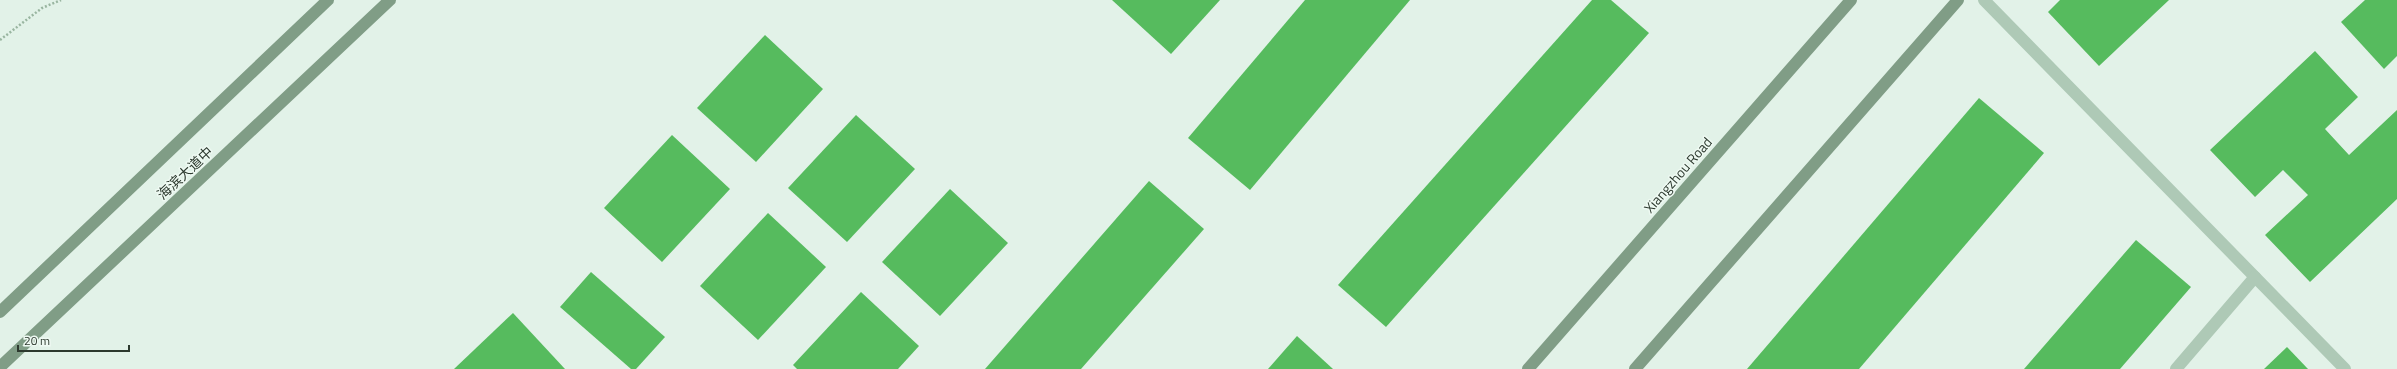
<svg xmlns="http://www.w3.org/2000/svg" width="2397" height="369" font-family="'Titillium Web','Noto Sans SC',sans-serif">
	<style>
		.building { fill: #56bb5e }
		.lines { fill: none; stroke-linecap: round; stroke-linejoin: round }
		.path { stroke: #99b5a0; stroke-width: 2.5; stroke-dasharray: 2 2; stroke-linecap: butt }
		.street { stroke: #aec9b6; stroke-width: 12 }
		.secondary { stroke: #809d86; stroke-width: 12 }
		.labels { text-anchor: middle; stroke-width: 3; stroke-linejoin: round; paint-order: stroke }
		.street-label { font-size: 14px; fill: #2c392e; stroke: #eef9f2 }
	</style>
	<rect width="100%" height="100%" fill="#e2f2e8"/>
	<!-- building -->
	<g class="building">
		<polygon points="1112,0 1220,0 1171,54"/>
		<polygon points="1305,0 1410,0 1250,190 1188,138"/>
		<polygon points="1592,0 1611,0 1649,33 1386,327 1338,285"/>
		<polygon points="2060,0 2169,0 2099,66 2048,12"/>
		<polygon points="2365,0 2397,0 2397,56 2384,69 2341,22"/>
		<polygon points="765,35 823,89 756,162 697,108"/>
		<polygon points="2315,51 2358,97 2325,129 2349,155 2397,110 2397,199 2310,282 2265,235 2308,195 2283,170 2255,197 2210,150"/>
		<polygon points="1979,98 2044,153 1859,369 1747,369"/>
		<polygon points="856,115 915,169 847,242 788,188"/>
		<polygon points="672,135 730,189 662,262 604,208"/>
		<polygon points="1149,181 1204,229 1081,369 985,369"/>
		<polygon points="950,189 1008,243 940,316 882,262"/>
		<polygon points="768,213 826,267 758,340 700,286"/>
		<polygon points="2136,240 2191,287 2120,369 2024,369"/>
		<polygon points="591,272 665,337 636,369 631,369 560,307"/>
		<polygon points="861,292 919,346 898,369 797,369 793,365"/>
		<polygon points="513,313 565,369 454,369"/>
		<polygon points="1297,336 1333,369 1268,369"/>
		<polygon points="2287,347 2308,369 2264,369"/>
	</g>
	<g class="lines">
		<!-- path -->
		<polyline class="path" points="0,40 42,8 61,0"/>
		<!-- street -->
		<g class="street">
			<polyline points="1984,0 2345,369"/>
			<polyline points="2176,369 2255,277"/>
		</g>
		<!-- secondary -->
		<g class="secondary">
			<polyline points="0,312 328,0"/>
			<polyline points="0,367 390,0"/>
			<polyline points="1528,369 1851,0"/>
			<polyline points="1635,369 1958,0"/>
		</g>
	</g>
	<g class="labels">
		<!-- street labels -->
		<g class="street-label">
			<text transform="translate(185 173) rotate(-43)" y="5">海滨大道中</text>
			<text transform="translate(1678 175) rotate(-49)" y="5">Xiangzhou Road</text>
		</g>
	</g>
	<!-- scale -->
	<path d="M18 345v6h111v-6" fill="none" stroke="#2c392e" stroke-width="2"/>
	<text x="24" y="345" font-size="12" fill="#2c392e" stroke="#eef9f2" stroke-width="3" paint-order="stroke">20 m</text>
</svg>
